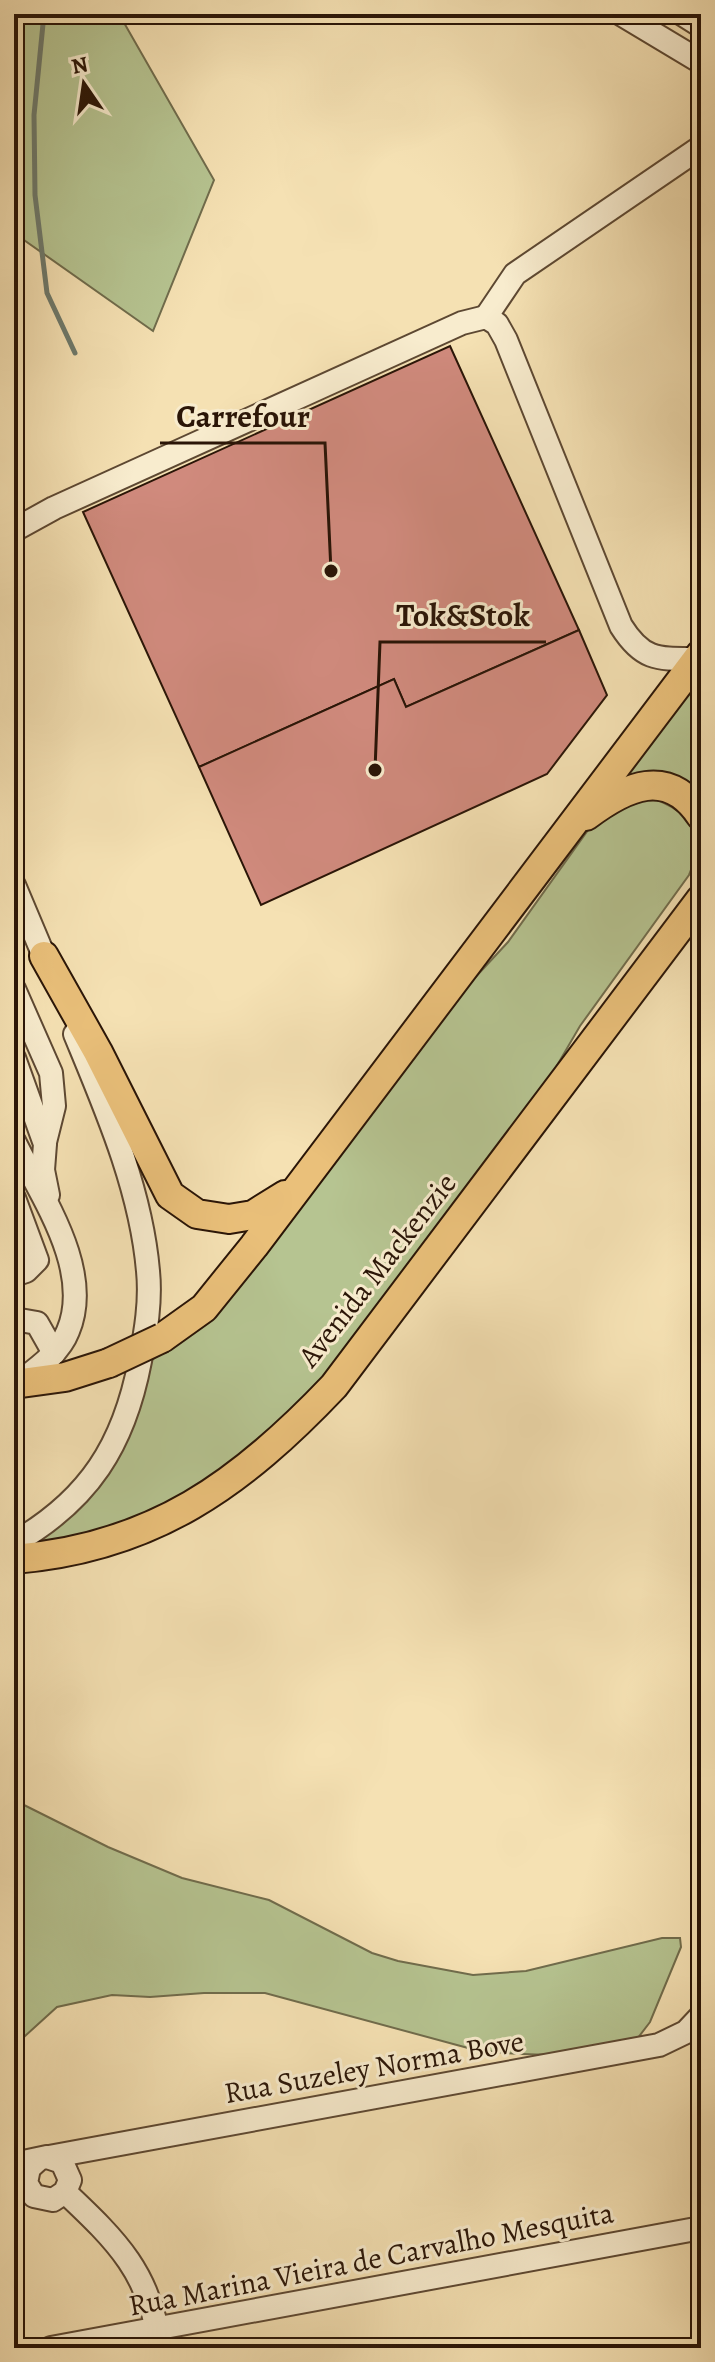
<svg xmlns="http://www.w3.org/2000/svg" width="715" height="2362" font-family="Alegreya,serif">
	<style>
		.green { fill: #b6c491; stroke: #706c4c; stroke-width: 2 }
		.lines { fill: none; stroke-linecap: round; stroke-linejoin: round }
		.stream { stroke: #6e7a6c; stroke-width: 5 }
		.building { fill: #d08a7d; stroke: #2a1507; stroke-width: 2 }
		.minor-casing { stroke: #5d4832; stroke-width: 26 }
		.major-casing { stroke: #2a1507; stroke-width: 32 }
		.minor { stroke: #f8ecce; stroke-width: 22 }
		.major { stroke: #eac07a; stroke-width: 28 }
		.major-bridge-casing { stroke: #2a1507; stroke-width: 32; stroke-linecap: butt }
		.major-bridge { stroke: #eac07a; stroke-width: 28 }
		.labels { text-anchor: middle; stroke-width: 6; stroke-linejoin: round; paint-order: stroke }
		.street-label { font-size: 30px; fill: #2a1507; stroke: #f8ecce }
		.leader { fill: none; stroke: #2a1507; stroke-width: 3 }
		.callout-dot { fill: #2a1507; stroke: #f8ecce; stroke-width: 3 }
		.callout-label { font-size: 32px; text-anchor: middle; font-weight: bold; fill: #2a1507; stroke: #f8ecce; stroke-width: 6; stroke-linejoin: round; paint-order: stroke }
	</style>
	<rect width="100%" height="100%" fill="#f5e1b3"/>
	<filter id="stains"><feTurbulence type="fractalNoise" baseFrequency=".0025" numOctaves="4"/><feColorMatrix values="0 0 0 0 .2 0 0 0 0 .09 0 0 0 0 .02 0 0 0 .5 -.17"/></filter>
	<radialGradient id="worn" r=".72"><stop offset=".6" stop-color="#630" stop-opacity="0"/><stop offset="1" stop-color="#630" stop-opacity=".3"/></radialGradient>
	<!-- green -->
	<g class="green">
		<polygon points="14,14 119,14 214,180 153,331 14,233"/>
		<polygon points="701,666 701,800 617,785"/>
		<path d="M642 795C684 807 709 828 689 875L580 1026 545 1086 307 1398C243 1470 135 1538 38 1542L50 1531 149 1362 203 1325 457 997 508 942 596 819Z"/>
		<path d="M14 1800 108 1847 182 1878 269 1900 372 1953 398 1961 473 1975 526 1971 662 1938H680L681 1947 650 2022 634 2043C576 2055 527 2059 468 2048L265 1993H204L150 1997 112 1995 57 2007 14 2046Z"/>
	</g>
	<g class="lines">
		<!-- stream -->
		<polyline class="stream" points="44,14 34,115 35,195 47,293 75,353"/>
	</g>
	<!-- building -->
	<g class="building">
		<polygon points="450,346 579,630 406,707 394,679 199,767 83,512"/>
		<polygon points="579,630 607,695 547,774 261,905 199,767 394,679 406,707"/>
	</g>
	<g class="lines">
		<defs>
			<g id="minor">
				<polyline points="621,14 701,62"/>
				<polyline points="682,14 701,26"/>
				<polyline points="486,317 515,274 701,147"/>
				<path d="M14 530 54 508 462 323 486 317 497 324 506 340 621 626C643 661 658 659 698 659"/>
				<polyline points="14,885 49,968"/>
				<polyline points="14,989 51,1073 54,1106 45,1142"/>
				<polyline points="14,1058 45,1144 43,1170 48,1195"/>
				<path d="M14 1141C40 1195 94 1269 68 1331 59 1354 36 1369 17 1384"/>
				<polyline points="14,1198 37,1260 26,1271 14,1275"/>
				<polyline points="14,1319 37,1323 54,1353"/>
				<path d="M14 1543C89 1500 124 1445 140 1361 146 1331 151 1301 148 1271 141 1189 106 1109 75 1034"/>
				<polyline points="49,2157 659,2045 686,2032 701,2016"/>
				<polyline points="14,2164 47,2157 62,2162 70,2180 65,2192 53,2200 34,2196 26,2183 29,2168 39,2159"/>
				<path d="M65 2192C117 2241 151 2274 160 2348"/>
				<polyline points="51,2348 701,2228"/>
			</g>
			<g id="major">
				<path d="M586 816C626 786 668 766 701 816"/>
				<polyline points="44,956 98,1052 170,1195 197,1214 229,1219 253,1215 285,1195"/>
				<polyline points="162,1338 204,1308 254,1246 701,654"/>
				<polyline points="14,1384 65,1377 109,1363"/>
				<path d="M14 1559C153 1548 241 1484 334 1386L701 899"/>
			</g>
		</defs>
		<!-- minor casing -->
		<use href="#minor" class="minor-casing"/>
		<!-- major casing -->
		<use href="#major" class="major-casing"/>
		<!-- minor -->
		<use href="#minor" class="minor"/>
		<!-- major -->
		<use href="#major" class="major"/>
		<defs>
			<polyline id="major-bridge" points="109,1363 162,1338"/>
		</defs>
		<!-- major-bridge casing -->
		<use href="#major-bridge" class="major-bridge-casing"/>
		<!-- major-bridge -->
		<use href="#major-bridge" class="major-bridge"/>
	</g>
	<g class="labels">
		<!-- street labels -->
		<g class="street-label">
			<text transform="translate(377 1270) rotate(-52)" y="10">Avenida Mackenzie</text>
			<text transform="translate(374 2067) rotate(-10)" y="10">Rua Suzeley Norma Bove</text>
			<text transform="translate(371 2259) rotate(-11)" y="10">Rua Marina Vieira de Carvalho Mesquita</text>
		</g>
	</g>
	<!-- callouts -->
	<path class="leader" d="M331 571L325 443H160M375 770L380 642H546"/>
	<g class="callout-dot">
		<circle cx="331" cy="571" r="8"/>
		<circle cx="375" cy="770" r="8"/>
	</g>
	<g class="callout-label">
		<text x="243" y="427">Carrefour</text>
		<text x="463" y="626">Tok&amp;Stok</text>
	</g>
	<!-- margin -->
	<rect width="715" height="2362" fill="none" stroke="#f5e1b3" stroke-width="48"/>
	<rect x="16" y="16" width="683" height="2330" fill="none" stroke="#2a1507" stroke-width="4"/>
	<rect x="24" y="24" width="667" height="2314" fill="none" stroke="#2a1507" stroke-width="2"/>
	<!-- north arrow -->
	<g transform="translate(84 84) rotate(347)" stroke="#f8ecce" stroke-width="6" paint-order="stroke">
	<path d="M0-6L14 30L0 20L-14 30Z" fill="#2a1507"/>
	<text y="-12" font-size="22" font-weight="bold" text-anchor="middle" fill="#2a1507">N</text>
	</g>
	<rect width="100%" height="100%" filter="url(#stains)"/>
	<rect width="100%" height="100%" fill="url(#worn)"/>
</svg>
